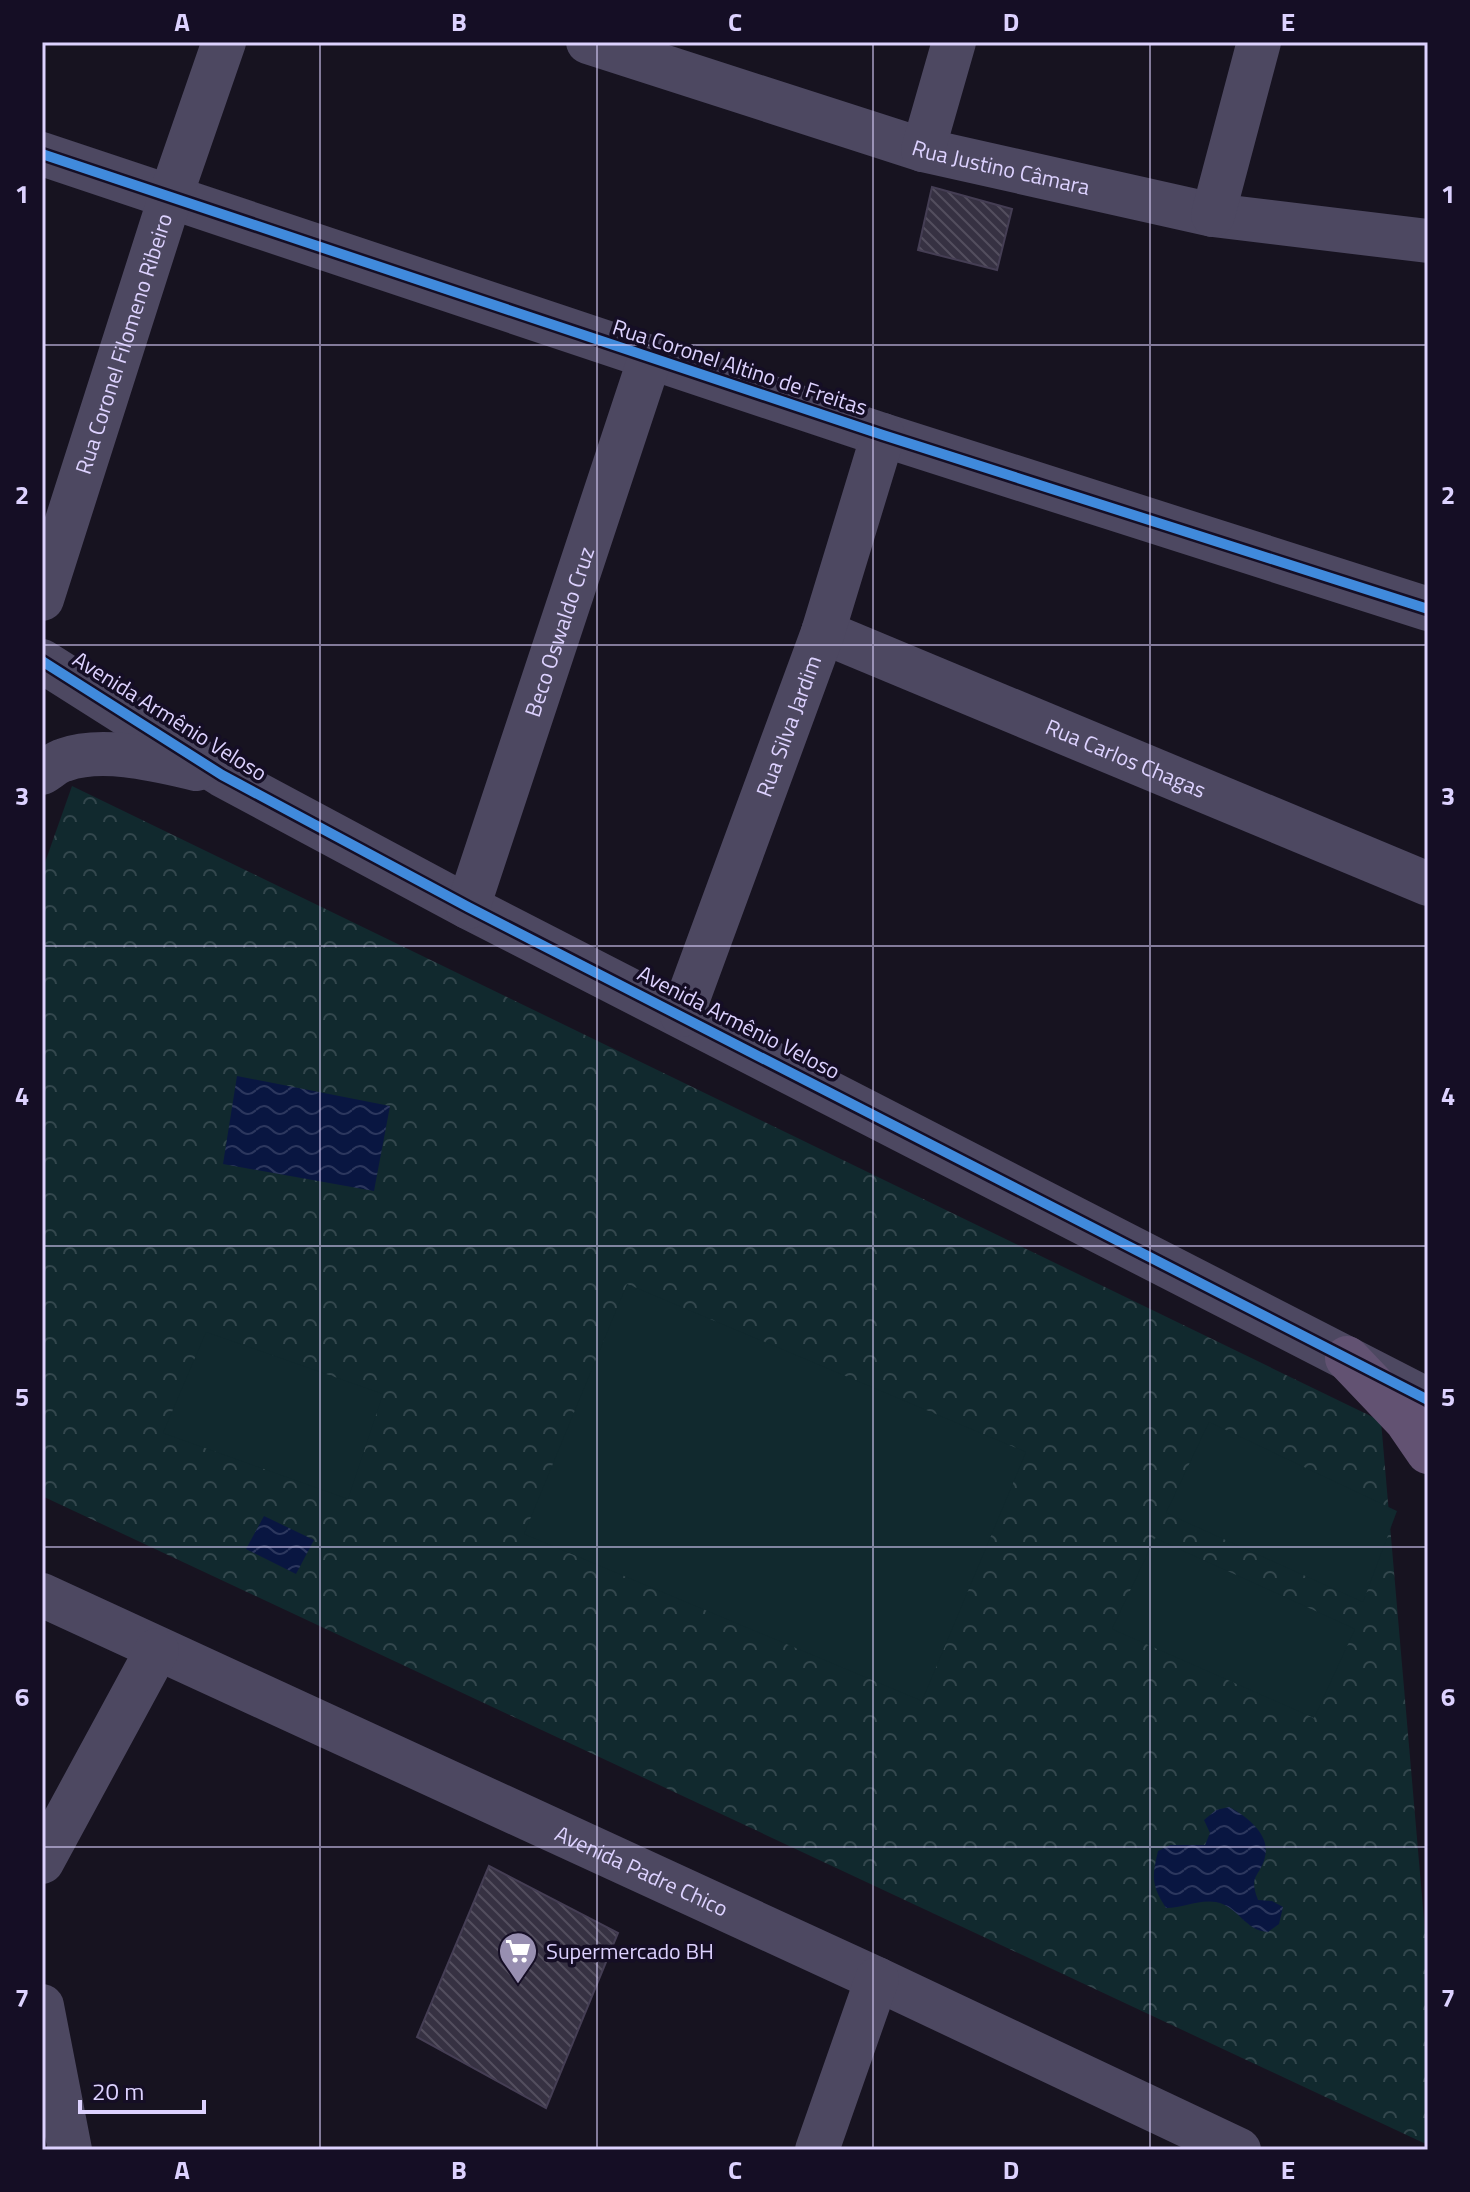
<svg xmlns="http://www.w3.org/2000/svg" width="1470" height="2192" font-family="'Titillium Web',sans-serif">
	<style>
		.forest { fill: url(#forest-crowns) }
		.garden { fill: #11292e }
		.water { fill: url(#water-waves) }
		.building { fill: url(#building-back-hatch); stroke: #453e54; stroke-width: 2 }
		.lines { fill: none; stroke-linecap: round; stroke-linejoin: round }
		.minor { stroke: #4d4861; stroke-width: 44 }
		.major { stroke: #625272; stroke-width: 44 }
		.cycleway-casing { stroke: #150e25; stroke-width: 15 }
		.cycleway { stroke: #408adc; stroke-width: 10 }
		.grid { fill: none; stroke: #ddd2ff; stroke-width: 2; stroke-opacity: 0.55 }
		.labels { text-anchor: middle; stroke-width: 7; stroke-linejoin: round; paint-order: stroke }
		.street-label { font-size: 22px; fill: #ddd2ff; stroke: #150e25 }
		.poi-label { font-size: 22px; fill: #ddd2ff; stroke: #150e25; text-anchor: start }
		.neatline { fill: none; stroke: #ddd2ff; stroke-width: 3 }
		.grid-label { font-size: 26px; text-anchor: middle; font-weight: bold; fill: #ddd2ff }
	</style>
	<defs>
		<pattern id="forest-crowns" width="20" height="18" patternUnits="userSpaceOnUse" patternTransform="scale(2)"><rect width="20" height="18" fill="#11292e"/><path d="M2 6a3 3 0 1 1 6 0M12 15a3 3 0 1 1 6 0" fill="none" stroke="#33474d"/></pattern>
		<pattern id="water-waves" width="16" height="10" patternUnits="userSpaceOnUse" patternTransform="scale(2)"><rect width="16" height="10" fill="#091641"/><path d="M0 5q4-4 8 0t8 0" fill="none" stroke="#2c375e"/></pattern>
		<pattern id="building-back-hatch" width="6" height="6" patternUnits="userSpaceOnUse" patternTransform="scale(2)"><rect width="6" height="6" fill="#363142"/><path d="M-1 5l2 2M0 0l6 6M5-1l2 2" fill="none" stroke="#534e5e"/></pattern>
	</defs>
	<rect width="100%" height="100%" fill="#171320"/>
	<!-- forest -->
	<polygon class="forest" points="72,786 1381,1421 1428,1966 1428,2145 42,1496 42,871"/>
	<!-- garden -->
	<g class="garden">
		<polygon points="627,1284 1026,1452 922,1701 524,1534"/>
		<polygon points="206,1332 383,1394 348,1499 163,1433"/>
		<polygon points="1209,1422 1397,1511 1363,1602 1166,1513"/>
		<polygon points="1155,1538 1355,1629 1314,1718 1112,1629"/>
	</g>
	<!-- water -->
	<g class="water">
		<polygon points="237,1076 390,1106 374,1191 223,1164"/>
		<polygon points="264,1516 314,1540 296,1574 246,1549"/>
		<path d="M1229 1807C1246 1816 1271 1834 1265 1857 1260 1877 1248 1875 1258 1900L1272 1901 1283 1907 1279 1924 1268 1932C1245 1931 1238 1906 1216 1902 1199 1899 1183 1908 1166 1908 1151 1885 1152 1877 1158 1851L1170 1845H1205L1210 1833 1204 1820 1216 1810Z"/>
	</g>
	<!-- building -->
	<g class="building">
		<polygon points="932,187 1012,209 997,270 918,250"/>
		<polygon points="489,1866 618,1933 546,2108 417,2037"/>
	</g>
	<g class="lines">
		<!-- minor -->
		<g class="minor">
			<path id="s1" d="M588 42 923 150 1213 215 1428 241"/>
			<polyline points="923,150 954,42"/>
			<polyline points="42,154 883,435 1428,609"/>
			<polyline points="1213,215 1259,42"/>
			<path id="s2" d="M42 599 171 195 224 42"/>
			<path id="s3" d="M823 632 1428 884"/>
			<polyline points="42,661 222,775 468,907 1428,1400"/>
			<path d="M42 773C49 769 56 762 64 760 103 746 157 760 196 769"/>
			<path id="s4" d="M468 907 650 358"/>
			<path id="s5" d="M682 1015 823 632 883 435"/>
			<path id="s6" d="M42 1595 877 1979 1239 2150"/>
			<polyline points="42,1862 157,1650"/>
			<polyline points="42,2006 70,2150"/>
			<polyline points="817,2150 877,1979"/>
		</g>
		<!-- major -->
		<polyline class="major" points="1347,1358 1406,1420 1428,1452"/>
		<defs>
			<g id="cycleway">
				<polyline points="42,154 883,435 1428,609"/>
				<polyline points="42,661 222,775 468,907 1428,1400"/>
			</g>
		</defs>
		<!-- cycleway casing -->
		<use href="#cycleway" class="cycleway-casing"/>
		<!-- cycleway -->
		<use href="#cycleway" class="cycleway"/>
	</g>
	<!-- grid -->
	<path class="grid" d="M320 42V2150M597 42V2150M873 42V2150M1150 42V2150M42 345H1428M42 645H1428M42 946H1428M42 1246H1428M42 1547H1428M42 1847H1428"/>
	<!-- icons -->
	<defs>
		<symbol id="supermarket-pin" viewBox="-11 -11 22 30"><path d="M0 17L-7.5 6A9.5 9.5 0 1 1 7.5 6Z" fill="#988fb1" stroke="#150e25"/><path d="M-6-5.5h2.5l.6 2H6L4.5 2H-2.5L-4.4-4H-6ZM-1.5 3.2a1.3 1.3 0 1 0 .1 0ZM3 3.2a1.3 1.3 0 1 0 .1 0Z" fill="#fff"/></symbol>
	</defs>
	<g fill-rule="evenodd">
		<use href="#supermarket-pin" x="496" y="1929" width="44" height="60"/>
	</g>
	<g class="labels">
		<!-- street labels -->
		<g class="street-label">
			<text dy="8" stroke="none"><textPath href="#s1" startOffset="432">Rua Justino Câmara</textPath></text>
			<text dy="8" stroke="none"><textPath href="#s2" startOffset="268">Rua Coronel Filomeno Ribeiro</textPath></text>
			<text transform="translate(740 367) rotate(18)" y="8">Rua Coronel Altino de Freitas</text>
			<text dy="8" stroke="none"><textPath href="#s4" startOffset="290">Beco Oswaldo Cruz</textPath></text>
			<text transform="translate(170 716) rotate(32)" y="8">Avenida Armênio Veloso</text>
			<text dy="8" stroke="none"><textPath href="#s5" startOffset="308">Rua Silva Jardim</textPath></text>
			<text dy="8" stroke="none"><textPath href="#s3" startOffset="328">Rua Carlos Chagas</textPath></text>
			<text transform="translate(739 1022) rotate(27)" y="8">Avenida Armênio Veloso</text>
			<text dy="8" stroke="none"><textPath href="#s6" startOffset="660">Avenida Padre Chico</textPath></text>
		</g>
		<!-- poi labels -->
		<g class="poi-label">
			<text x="546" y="1959">Supermercado BH</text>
		</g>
	</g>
	<!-- border -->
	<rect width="1470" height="2192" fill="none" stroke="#150e25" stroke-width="88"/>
	<!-- scale -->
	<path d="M80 2100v12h124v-12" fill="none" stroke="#ddd2ff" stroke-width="4"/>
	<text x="92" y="2100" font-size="24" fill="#ddd2ff" stroke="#150e25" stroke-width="6" paint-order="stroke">20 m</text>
	<rect x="44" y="44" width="1382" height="2104" class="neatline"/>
	<g class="grid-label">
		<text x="182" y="31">A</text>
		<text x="459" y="31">B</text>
		<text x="735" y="31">C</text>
		<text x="1011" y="31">D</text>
		<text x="1288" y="31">E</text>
		<text x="22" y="203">1</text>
		<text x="1448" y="203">1</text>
		<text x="22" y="504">2</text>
		<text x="1448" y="504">2</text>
		<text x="22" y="805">3</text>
		<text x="1448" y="805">3</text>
		<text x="22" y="1105">4</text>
		<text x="1448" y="1105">4</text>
		<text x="22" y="1406">5</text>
		<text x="1448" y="1406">5</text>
		<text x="22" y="1706">6</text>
		<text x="1448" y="1706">6</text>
		<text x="22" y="2007">7</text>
		<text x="1448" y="2007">7</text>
		<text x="182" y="2179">A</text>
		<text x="459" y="2179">B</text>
		<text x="735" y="2179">C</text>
		<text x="1011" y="2179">D</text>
		<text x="1288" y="2179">E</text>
	</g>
</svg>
